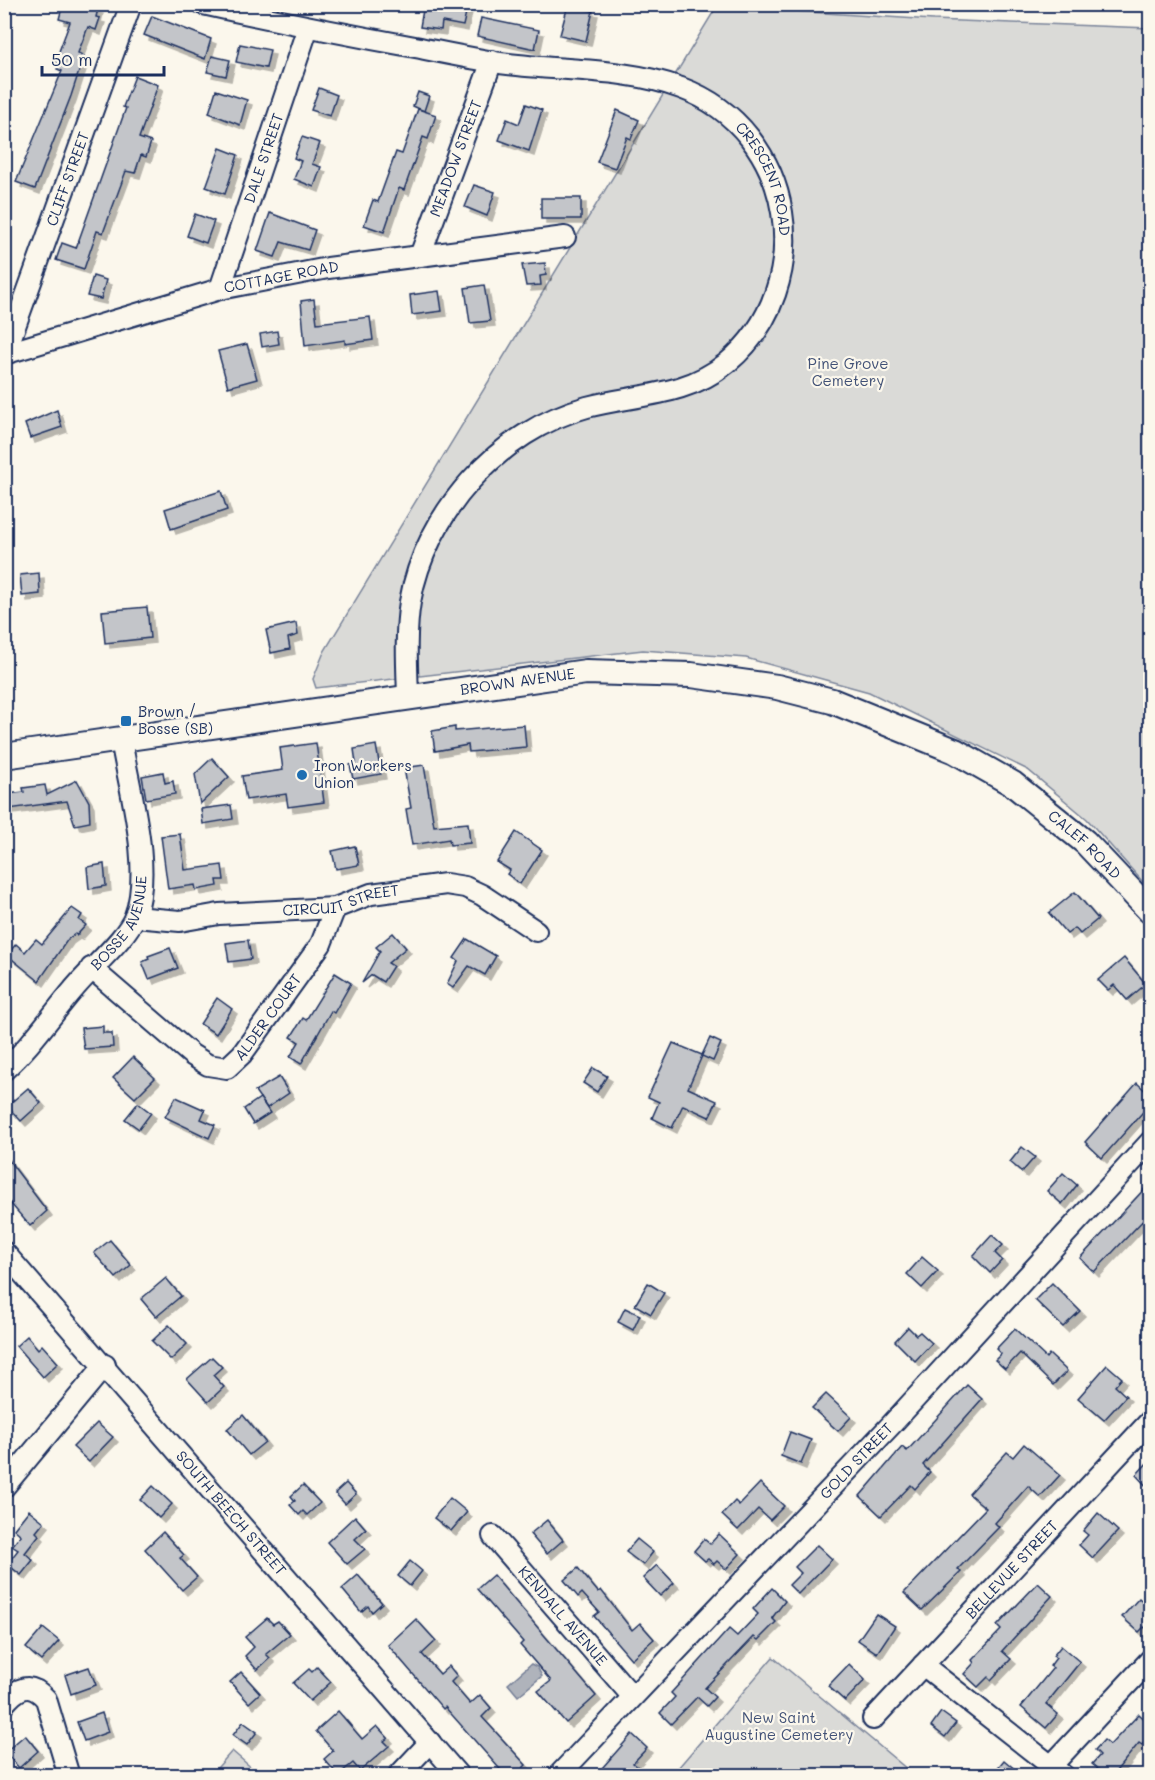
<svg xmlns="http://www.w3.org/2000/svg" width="1155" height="1780" font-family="Mali,sans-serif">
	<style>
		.green { fill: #dadad7; stroke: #7a849a; stroke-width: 1.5 }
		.water { fill: #afb3bb; stroke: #747e96; stroke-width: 1.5 }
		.building { fill: #c3c5c9; stroke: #1b2f5e; stroke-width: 1.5; filter: url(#shadow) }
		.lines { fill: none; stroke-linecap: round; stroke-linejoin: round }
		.minor-casing { stroke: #1b2f5e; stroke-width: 24 }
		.major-casing { stroke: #1b2f5e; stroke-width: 28 }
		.minor { stroke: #fbf7ec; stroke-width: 20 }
		.major { stroke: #fbf7ec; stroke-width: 24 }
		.poi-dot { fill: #1f6fb2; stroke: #fbf7ec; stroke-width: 2 }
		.labels { text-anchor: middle; stroke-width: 4.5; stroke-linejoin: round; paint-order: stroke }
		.street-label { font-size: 15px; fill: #1b2f5e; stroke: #fbf7ec }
		.park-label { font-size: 15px; fill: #415176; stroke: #fbf7ec }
		.poi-label { font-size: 15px; fill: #1b2f5e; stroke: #fbf7ec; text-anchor: start }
	</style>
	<defs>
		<filter id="shadow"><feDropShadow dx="5" dy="5" stdDeviation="0" flood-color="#0004"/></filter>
	</defs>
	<rect width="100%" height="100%" fill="#fbf7ec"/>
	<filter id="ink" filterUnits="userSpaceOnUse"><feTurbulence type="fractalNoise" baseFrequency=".0167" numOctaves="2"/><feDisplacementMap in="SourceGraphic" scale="12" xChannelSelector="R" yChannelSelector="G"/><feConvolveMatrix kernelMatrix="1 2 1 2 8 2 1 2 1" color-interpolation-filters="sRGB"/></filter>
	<g filter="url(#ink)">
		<!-- green -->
		<g class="green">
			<polygon points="717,6 933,20 1150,28 1150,890 1087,819 1028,770 869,692 746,658 643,650 316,688 313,679 324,652"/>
			<polygon points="773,1657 914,1775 672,1775"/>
			<polygon points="232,1751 254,1770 250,1775 211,1775"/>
		</g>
		<!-- water -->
		<polygon class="water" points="531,1664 537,1667 542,1676 518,1696 508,1684"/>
		<!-- building -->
		<g class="building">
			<polygon points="72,4 98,9 96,17 100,18 96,30 88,27 78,53 84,56 71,96 35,189 16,182 62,71 57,69 60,64 55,62 70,22 59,19 62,8 70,10"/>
			<polygon points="424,4 467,8 463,26 442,22 441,30 420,27"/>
			<polygon points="568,5 593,11 586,41 560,35"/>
			<polygon points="152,16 211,39 205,59 144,35"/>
			<polygon points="481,18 539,30 535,49 477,36"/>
			<polygon points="240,44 270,50 266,68 236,62"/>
			<polygon points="212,56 230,60 226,76 207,72"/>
			<polygon points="135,76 158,85 139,138 151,142 146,157 141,155 135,173 126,171 103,233 97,231 84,269 56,260 62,243 76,248 126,108 123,107"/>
			<polygon points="319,88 337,95 330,116 311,110"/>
			<polygon points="216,90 247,100 240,125 209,113"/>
			<polygon points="418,92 429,96 424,111 413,106"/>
			<polygon points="526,104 542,110 529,151 499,140 507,119 519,124"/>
			<polygon points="418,109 436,115 428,139 423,137 404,190 399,188 384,232 364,225 373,200 378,202 396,152 402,154"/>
			<polygon points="617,110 639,120 631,139 627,137 615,168 597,162"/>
			<polygon points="302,137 320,143 312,164 321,167 314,187 294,179 301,161 294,158"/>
			<polygon points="220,148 238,155 225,194 206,187"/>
			<polygon points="474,185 495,192 487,216 465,207"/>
			<rect x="541" y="198" width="40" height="21"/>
			<polygon points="270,213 315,230 308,250 281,242 275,257 257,251"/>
			<polygon points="195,214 214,221 206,243 187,236"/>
			<polygon points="545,263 546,275 540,276 541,285 526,286 522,265"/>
			<polygon points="93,276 106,280 101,299 87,296"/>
			<polygon points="484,285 490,321 470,323 465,288"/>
			<polygon points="439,291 442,311 412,315 410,295"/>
			<polygon points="314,299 317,323 370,317 373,340 345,344 345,340 305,346 301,301"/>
			<polygon points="277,331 279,344 262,347 260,334"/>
			<polygon points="247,344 257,379 228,387 218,351"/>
			<polygon points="57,410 62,427 30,438 25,424"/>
			<polygon points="221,491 227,510 171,529 165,509"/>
			<polygon points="39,573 40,594 22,596 20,575"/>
			<polygon points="147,607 150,638 105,643 102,611"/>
			<polygon points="296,623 298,635 288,638 290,649 271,653 266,630"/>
			<polygon points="524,725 526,747 469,752 468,745 435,751 432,731 455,727 455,731"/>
			<polygon points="316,743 324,802 288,807 286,794 246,800 242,776 283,770 280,748"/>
			<polygon points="376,745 381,774 353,779 350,765 356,763 354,749"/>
			<polygon points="212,758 229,777 200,804 195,774"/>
			<polygon points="424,765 434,826 468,823 470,843 450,845 449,839 412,845 406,809 411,808 404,768"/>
			<polygon points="163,772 165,783 173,781 175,794 146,799 142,776"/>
			<polygon points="77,780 89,802 90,822 75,825 67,801 9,809 7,794 24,792 23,788 45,785 47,795"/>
			<polygon points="231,805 233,819 203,824 201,809"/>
			<polygon points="516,832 542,850 520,884 507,874 510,870 497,862"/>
			<polygon points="180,834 185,870 222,865 224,880 217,880 218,886 196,890 195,885 168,889 161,836"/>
			<polygon points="355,846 359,865 336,869 332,851"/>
			<polygon points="104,864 106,886 89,889 87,867"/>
			<polygon points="1075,892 1098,919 1080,934 1075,928 1067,934 1049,913"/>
			<polygon points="72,908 82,915 79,920 86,925 77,935 75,934 68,939 39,981 7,955 16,944 25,952 36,939 42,944"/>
			<polygon points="393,933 406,948 388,963 393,966 383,982 372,975 362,983 380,951 376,947"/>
			<polygon points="467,939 496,956 485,975 469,966 453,988 447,984 458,961 454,958"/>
			<polygon points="248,940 251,959 229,962 226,943"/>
			<polygon points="170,948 178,968 149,979 142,962 149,959 148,956"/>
			<polygon points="1124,958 1146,984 1127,1000 1114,985 1108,990 1098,980"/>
			<polygon points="335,973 351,983 334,1013 331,1011 301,1064 290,1057 299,1042 291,1037 303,1018 306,1020"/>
			<polygon points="217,998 232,1009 216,1034 200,1024"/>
			<polygon points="103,1026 103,1033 112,1033 113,1047 84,1049 81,1028"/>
			<polygon points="710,1038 721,1043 713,1061 702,1056 688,1088 717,1101 709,1117 683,1105 672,1128 652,1118 659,1102 648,1097 673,1043 702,1055"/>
			<polygon points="133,1057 155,1078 135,1098 113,1078"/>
			<polygon points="593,1068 607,1076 597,1092 583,1083"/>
			<polygon points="279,1077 289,1093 267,1108 255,1091"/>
			<polygon points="1137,1083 1150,1095 1150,1104 1102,1158 1085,1142"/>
			<polygon points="28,1088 41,1103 21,1121 7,1106"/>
			<polygon points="176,1097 205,1110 201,1119 215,1125 209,1138 165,1117"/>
			<polygon points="260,1098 270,1113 253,1124 244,1109"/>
			<polygon points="138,1103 151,1113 139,1129 125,1119"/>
			<polygon points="1022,1147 1035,1157 1022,1172 1010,1162"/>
			<polygon points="4,1154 47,1211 30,1226 4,1196"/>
			<polygon points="1063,1173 1077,1185 1062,1204 1047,1191"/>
			<polygon points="1150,1183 1150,1213 1094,1272 1080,1258"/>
			<polygon points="992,1235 1003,1245 995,1253 1002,1260 990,1273 973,1256"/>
			<polygon points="110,1240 131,1265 116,1278 94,1253"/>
			<polygon points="922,1257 938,1271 922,1288 907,1274"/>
			<polygon points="166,1278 181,1296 156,1317 141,1299"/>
			<polygon points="648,1283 664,1293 651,1314 635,1305"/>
			<polygon points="1052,1283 1080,1311 1063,1327 1035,1300"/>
			<polygon points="625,1308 640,1315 633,1330 618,1322"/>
			<polygon points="169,1325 187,1344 171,1360 152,1341"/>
			<polygon points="908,1327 916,1335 920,1332 932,1343 915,1361 895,1341"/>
			<polygon points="1015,1329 1046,1358 1049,1354 1067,1371 1053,1385 1020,1353 1005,1369 995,1360 1001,1354 996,1349"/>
			<polygon points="27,1336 38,1349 42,1345 58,1363 43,1377 16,1346"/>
			<polygon points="212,1357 222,1367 213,1375 224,1387 208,1402 187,1379"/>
			<polygon points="1107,1365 1122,1378 1115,1386 1126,1396 1104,1420 1078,1398"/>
			<polygon points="967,1385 982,1399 923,1465 930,1472 915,1489 911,1485 881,1516 860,1496 902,1447 907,1451"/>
			<polygon points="826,1394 851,1417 838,1431 812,1408"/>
			<polygon points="243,1415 265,1442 249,1455 227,1429"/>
			<polygon points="97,1423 113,1437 89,1462 73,1447"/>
			<polygon points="790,1432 811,1440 801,1464 781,1456"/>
			<polygon points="1024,1444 1060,1475 1040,1497 1028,1486 995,1523 999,1527 958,1569 961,1572 922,1610 904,1593 986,1508 969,1494 1007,1452 1013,1457"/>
			<polygon points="1150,1460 1150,1490 1136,1475"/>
			<polygon points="346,1483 356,1494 345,1504 335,1493"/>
			<polygon points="760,1483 784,1506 770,1520 758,1509 738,1530 722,1515 735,1501 739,1505"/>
			<polygon points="303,1485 320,1503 307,1515 303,1511 299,1515 290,1505 295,1501 291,1496"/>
			<polygon points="153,1486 172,1504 159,1518 140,1500"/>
			<polygon points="450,1498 467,1512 451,1531 434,1518"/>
			<polygon points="29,1510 44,1522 36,1532 39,1535 25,1553 33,1560 21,1575 7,1564 18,1550 12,1546 21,1535 14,1529"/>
			<polygon points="1098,1513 1118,1531 1093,1558 1079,1545 1088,1535 1083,1531"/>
			<polygon points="355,1516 366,1529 355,1539 365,1549 347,1564 327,1542"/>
			<polygon points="547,1520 563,1540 547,1554 530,1534"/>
			<polygon points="163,1532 184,1555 180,1558 197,1577 182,1590 145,1549"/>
			<polygon points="719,1534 740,1554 726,1569 717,1561 714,1564 708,1559 705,1561 694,1551 704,1539 710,1544"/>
			<polygon points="637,1539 653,1552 643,1565 626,1552"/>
			<polygon points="817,1545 832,1559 798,1594 789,1585 801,1573 795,1567"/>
			<polygon points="410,1561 422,1571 410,1586 398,1576"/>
			<polygon points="657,1565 674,1583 660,1596 643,1578"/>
			<polygon points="578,1568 598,1592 601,1590 632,1630 640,1623 654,1639 631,1659 594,1616 599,1612 582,1593 578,1597 564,1580"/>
			<polygon points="358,1575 382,1603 372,1612 368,1606 361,1612 342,1589"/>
			<polygon points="493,1575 596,1696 566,1723 538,1691 551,1681 520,1645 523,1642 477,1589"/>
			<polygon points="1038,1583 1052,1596 1002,1651 1011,1659 991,1680 988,1677 978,1687 964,1674 974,1663 972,1660 1001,1630 997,1626"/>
			<polygon points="772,1588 785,1601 772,1618 776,1622 758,1640 754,1637 705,1688 715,1697 707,1706 697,1697 671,1724 660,1713 675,1697 671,1693 729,1629 737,1636 758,1614 753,1609"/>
			<polygon points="1139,1598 1150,1608 1150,1632 1144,1627 1139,1632 1122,1617"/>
			<polygon points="876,1614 895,1626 877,1653 858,1640"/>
			<polygon points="267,1618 273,1624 278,1621 290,1634 266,1654 270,1658 257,1670 245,1656 254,1647 245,1637"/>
			<polygon points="416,1619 436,1641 422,1654 440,1674 449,1666 457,1676 451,1682 470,1704 480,1695 491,1708 482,1717 526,1765 515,1776 506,1776 445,1707 443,1709 388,1645"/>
			<polygon points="43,1628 59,1641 41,1661 26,1648"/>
			<polygon points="1061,1646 1080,1662 1046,1704 1058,1714 1046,1728 1021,1707 1053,1668 1050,1666 1056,1658 1053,1656"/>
			<polygon points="849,1664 865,1680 845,1701 828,1686"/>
			<polygon points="89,1667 96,1685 71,1694 65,1675"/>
			<polygon points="317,1667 331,1682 310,1701 293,1683 309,1669 312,1672"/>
			<polygon points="241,1672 260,1693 249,1703 230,1682"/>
			<polygon points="338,1711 362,1739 377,1726 388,1738 384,1741 389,1746 360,1771 353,1763 338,1775 324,1759 333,1751 316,1731"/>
			<polygon points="941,1712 956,1723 945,1737 931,1726"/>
			<polygon points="102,1713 108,1732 84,1741 77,1722"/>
			<polygon points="1139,1714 1150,1724 1150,1736 1142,1745 1139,1743 1112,1776 1106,1776 1092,1764 1100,1755 1095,1750 1104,1740 1110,1745"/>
			<polygon points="243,1722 257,1732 247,1745 233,1735"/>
			<polygon points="632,1734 647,1748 633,1763 638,1767 629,1776 595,1776"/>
			<polygon points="25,1735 38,1751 19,1768 5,1752"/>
			<polygon points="1004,1760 1023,1776 991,1776"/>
		</g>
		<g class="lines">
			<defs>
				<g id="minor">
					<path id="s1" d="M203 4C274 20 344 34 415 47 446 53 477 60 508 64 565 71 627 68 681 88 796 130 820 286 727 363 685 397 637 394 587 407 500 430 425 513 410 602 405 632 407 666 408 696"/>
					<path id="s2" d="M420 256 492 61"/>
					<path id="s3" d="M220 289 308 27"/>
					<path id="s4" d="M4 354 220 289 328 268 565 237"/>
					<path id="s5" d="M5 354 131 4"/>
					<path id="s6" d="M135 917 180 921 219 914 335 908 371 894 446 884 465 887 482 895 536 931"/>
					<path id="s7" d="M91 968 192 1055 208 1065 227 1068 242 1054 321 944 335 908"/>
					<path id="s8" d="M4 1070C31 1046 50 1017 73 990 88 971 128 937 135 916 153 868 129 789 121 739"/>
					<path id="s9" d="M4 1252 459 1776"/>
					<polyline points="4,1487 105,1365"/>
					<path id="s10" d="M493 1536 632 1696"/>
					<polyline points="923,1665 1064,1776"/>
					<path d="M4 1704C18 1687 30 1681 46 1699L69 1776"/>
					<path id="s11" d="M873 1719 1150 1421"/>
					<polyline points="1052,1765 1150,1660"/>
					<polyline points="398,1776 430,1742"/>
					<path id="s12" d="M558 1776 892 1424 1150 1142"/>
				</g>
				<g id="major">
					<path id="s13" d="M4 756 586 672 691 675 777 687 832 701 955 751 1013 784 1085 842 1150 911"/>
				</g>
			</defs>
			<!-- minor casing -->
			<use href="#minor" class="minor-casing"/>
			<!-- major casing -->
			<use href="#major" class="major-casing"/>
			<!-- minor -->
			<use href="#minor" class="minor"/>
			<!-- major -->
			<use href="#major" class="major"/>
		</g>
	</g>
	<!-- markers -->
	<g class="poi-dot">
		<rect x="120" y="715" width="12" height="12" rx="3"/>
		<circle cx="302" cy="775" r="6"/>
	</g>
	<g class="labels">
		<!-- street labels -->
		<g class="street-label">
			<text dy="5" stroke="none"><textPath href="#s3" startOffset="138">DALE STREET</textPath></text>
			<text dy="5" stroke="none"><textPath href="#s2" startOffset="104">MEADOW STREET</textPath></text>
			<text dy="5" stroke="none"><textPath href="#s5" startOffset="186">CLIFF STREET</textPath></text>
			<text dy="5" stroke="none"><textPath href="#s1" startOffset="616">CRESCENT ROAD</textPath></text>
			<text dy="5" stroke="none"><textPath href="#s4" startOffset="288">COTTAGE ROAD</textPath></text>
			<text dy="5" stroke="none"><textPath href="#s13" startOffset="519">BROWN AVENUE</textPath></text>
			<text dy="5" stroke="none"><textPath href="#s13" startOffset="1130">CALEF ROAD</textPath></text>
			<text dy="5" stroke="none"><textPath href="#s6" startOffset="208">CIRCUIT STREET</textPath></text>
			<text dy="5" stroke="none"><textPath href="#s8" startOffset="190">BOSSE AVENUE</textPath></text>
			<text dy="5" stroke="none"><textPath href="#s7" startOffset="237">ALDER COURT</textPath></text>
			<text dy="5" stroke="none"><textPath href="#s12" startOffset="434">GOLD STREET</textPath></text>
			<text dy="5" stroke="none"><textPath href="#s9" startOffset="346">SOUTH BEECH STREET</textPath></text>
			<text dy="5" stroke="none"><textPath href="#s11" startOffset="204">BELLEVUE STREET</textPath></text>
			<text dy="5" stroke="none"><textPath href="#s10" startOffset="106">KENDALL AVENUE</textPath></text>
		</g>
		<!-- park labels -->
		<g class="park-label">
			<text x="848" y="369">Pine Grove<tspan x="848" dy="17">Cemetery</tspan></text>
			<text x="779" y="1723">New Saint<tspan x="779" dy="17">Augustine Cemetery</tspan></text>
		</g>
		<!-- poi labels -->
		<g class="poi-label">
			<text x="138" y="717">Brown /<tspan x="138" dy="17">Bosse (SB)</tspan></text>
			<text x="314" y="771">Iron Workers<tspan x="314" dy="17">Union</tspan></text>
		</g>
	</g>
	<!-- margin -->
	<rect width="1155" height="1780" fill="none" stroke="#fbf7ec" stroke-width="24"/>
	<rect x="12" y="12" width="1131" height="1756" fill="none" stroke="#1b2f5e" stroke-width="2" filter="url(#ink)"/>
	<!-- scale -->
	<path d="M42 66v9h122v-9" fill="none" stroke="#1b2f5e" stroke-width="3"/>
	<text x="51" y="66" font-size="18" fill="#1b2f5e" stroke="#fbf7ec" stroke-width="4.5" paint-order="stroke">50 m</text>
</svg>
